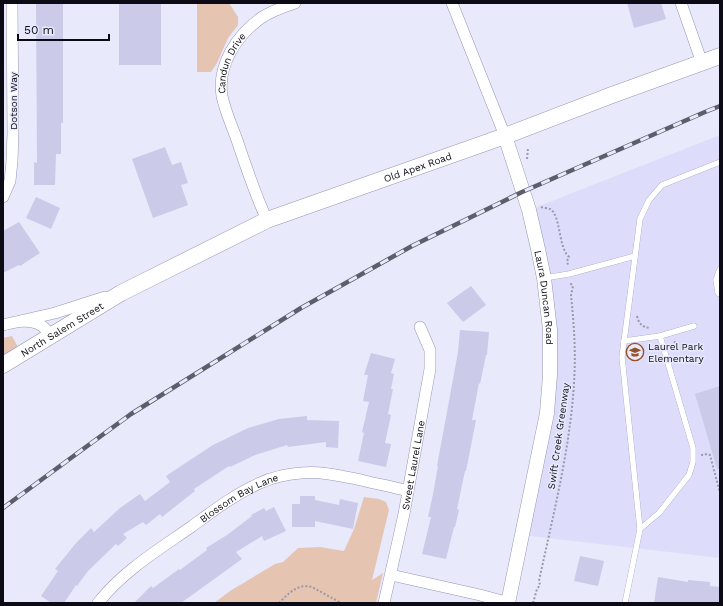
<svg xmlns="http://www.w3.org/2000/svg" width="723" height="606" font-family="'Work Sans',sans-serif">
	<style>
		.built { fill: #dddcfb }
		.green { fill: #e6c4b2 }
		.building { fill: #cbcae9 }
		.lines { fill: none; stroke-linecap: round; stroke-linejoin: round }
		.service-casing { stroke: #9796b4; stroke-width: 6 }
		.minor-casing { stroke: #9796b4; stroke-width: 12 }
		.tertiary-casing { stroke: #9796b4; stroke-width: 15 }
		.secondary-casing { stroke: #9796b4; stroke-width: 17 }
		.path { stroke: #9a99a9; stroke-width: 2; stroke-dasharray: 2 2; stroke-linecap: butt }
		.service { stroke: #fff; stroke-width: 5.5 }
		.minor { stroke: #fff; stroke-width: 11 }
		.tertiary { stroke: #fff; stroke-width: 14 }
		.secondary { stroke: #fff; stroke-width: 16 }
		.rail-casing { stroke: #5e5e6b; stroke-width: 4.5 }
		.rail { stroke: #e9e9fc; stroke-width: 3; stroke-dasharray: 9; stroke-linecap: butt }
		.labels { text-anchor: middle; stroke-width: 3; stroke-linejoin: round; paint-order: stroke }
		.street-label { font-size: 10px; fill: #0c0b15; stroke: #e9e9fc }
		.poi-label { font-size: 10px; fill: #0c0b15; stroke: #e9e9fc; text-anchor: start }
	</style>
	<rect width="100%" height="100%" fill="#e9e9fc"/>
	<!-- built -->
	<polygon class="built" points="720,135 720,558 522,535 550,375 529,210"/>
	<!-- green -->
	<g class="green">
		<polygon points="197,3 229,3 238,17 238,25 228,38 217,63 211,72 197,72"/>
		<polygon points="12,336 18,347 3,358 3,338"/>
		<polygon points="364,497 379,499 386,502 389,510 372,580 383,573 376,603 214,603 230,591 275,564 283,562 298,548 320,547 344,551 354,529"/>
	</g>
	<!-- building -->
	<g class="building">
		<polygon points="36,3 63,3 63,123 61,123 61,154 56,154 55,185 34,185 34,162 37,163"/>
		<rect x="119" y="3" width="42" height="62"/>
		<polygon points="627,3 661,3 666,19 634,28"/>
		<polygon points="165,147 172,165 181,162 188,183 181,185 188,205 153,218 132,159"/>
		<polygon points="36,197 60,208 51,229 26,218"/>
		<polygon points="19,222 40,253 20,266 19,265 3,273 3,231"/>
		<polygon points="471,286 486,305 463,322 447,303"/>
		<polygon points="460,330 489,332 487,355 486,355 480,384 479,383 472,420 476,420 466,471 465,471 457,509 459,510 455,527 454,527 446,559 422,554 431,517 428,517 433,494 438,466 437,466 458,352"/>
		<polygon points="371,353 395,359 391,373 394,374 391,389 393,389 388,414 391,415 385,443 391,444 386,467 358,461 364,433 362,432 369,402 363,401 368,375 364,375"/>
		<polygon points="720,386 720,469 717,469 695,394"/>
		<polygon points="307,416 307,420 339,421 338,448 326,447 326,442 288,447 287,445 255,455 230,467 229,466 194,489 195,491 162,517 160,514 146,525 143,522 123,534 127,538 118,546 116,544 88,571 77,586 76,585 64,603 51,603 41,596 58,571 55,569 76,543 91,528 94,532 120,508 140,494 145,501 170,482 166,476 187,462 213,445 248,428 279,419"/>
		<polygon points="300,496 315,496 315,500 339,505 340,499 358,503 353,529 315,521 315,527 292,527 292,504 300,504"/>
		<polygon points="274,507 286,531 264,541 262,536 236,552 242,559 181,603 134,603 151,586 153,588 179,569 180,570 207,550 206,548 227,535 252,516 251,515 264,508 266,511"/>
		<polygon points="580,556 604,561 598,586 574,581"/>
		<polygon points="658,577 688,582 688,580 710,582 710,586 720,587 720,603 654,603"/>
	</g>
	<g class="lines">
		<defs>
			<g id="service">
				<polyline points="720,269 716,280 718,293 720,294"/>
				<polyline points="544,278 569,274 635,256"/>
				<polyline points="624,341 660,336 694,326"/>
				<polyline points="640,529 659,513 689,475 693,462 693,448 660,336"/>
				<polyline points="625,603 640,529 622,357 640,219 649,200 662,185 720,162"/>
			</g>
			<g id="minor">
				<polyline points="452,3 505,136"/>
				<polyline points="681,3 702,63"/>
				<polyline points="3,197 10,181 12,161 13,133 12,3"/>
				<path id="s1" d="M267 220C255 194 246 167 237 140 232 126 225 111 222 96 217 65 237 35 261 18 271 11 283 7 295 3"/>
				<polyline points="20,321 55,313 105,297"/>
				<path d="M3 325C15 322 30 318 42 326 45 328 48 332 51 335"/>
				<polyline points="391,575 480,595 509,603"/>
				<path id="s2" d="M98 603C123 571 158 550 191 527 213 511 235 494 260 483 273 477 287 474 301 473 321 471 341 476 361 480 377 484 393 487 408 491"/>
				<path id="s3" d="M384 603 404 514 430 369V350L420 327"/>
			</g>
			<g id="tertiary">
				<path id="s4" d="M505 136 529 210 538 249 544 278 550 330V375L547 413 508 603"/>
			</g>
			<g id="secondary">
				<path id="s5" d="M3 365 121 293 267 220 505 136 612 95 720 56"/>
			</g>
		</defs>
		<!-- service casing -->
		<use href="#service" class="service-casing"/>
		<!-- minor casing -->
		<use href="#minor" class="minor-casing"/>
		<!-- tertiary casing -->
		<use href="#tertiary" class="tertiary-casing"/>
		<!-- secondary casing -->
		<use href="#secondary" class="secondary-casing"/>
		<!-- path -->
		<g class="path">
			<polyline points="527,159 528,148"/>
			<path d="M541 207C544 208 548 208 550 209 561 215 558 247 569 257L567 261 568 265"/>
			<path d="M637 316C639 324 642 327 650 328"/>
			<polyline points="674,351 675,340"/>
			<polyline points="702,454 702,455 707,454 710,455 720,493"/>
			<path d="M279 603C288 594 298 583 312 587L341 603"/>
			<path d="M533 603 537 589 540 585 539 581C553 515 570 450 574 383 576 353 574 324 571 295L573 286 571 284 570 282"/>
		</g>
		<!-- service -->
		<use href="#service" class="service"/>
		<!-- minor -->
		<use href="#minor" class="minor"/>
		<!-- tertiary -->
		<use href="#tertiary" class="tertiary"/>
		<!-- secondary -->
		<use href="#secondary" class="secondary"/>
		<defs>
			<polyline id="rail" points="3,508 75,455 131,414 301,308 412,246 522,192 705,112 720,106"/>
		</defs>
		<!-- rail casing -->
		<use href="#rail" class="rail-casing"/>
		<!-- rail -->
		<use href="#rail" class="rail"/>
	</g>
	<!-- icons -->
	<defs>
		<symbol id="school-ring" viewBox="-11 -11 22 22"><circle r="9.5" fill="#e9e9fc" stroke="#965027" stroke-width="1.5"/><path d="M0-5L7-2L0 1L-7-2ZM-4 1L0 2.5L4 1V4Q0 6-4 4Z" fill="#965027"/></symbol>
	</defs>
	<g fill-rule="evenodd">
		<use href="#school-ring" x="625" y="342" width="20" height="20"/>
	</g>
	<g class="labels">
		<!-- street labels -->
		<g class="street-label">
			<text dy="4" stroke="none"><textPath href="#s1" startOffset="167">Candun Drive</textPath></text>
			<text transform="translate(13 101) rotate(-90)" y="4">Dotson Way</text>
			<text dy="4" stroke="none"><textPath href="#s5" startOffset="461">Old Apex Road</textPath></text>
			<text dy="4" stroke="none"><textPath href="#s4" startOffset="167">Laura Duncan Road</textPath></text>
			<text dy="4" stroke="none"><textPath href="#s5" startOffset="69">North Salem Street</textPath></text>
			<text transform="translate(558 436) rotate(-82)" y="4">Swift Creek Greenway</text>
			<text dy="4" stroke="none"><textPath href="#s3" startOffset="141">Sweet Laurel Lane</textPath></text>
			<text dy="4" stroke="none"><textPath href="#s2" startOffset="177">Blossom Bay Lane</textPath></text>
		</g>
		<!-- poi labels -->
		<g class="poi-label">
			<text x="648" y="350">Laurel Park<tspan x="648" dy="12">Elementary</tspan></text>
		</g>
	</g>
	<!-- border -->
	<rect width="723" height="606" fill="none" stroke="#0c0b15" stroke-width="8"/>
	<!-- scale -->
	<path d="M18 34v6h91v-6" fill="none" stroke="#0c0b15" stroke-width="2"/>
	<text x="24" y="34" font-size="12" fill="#0c0b15" stroke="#e9e9fc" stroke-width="3" paint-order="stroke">50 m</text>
</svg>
